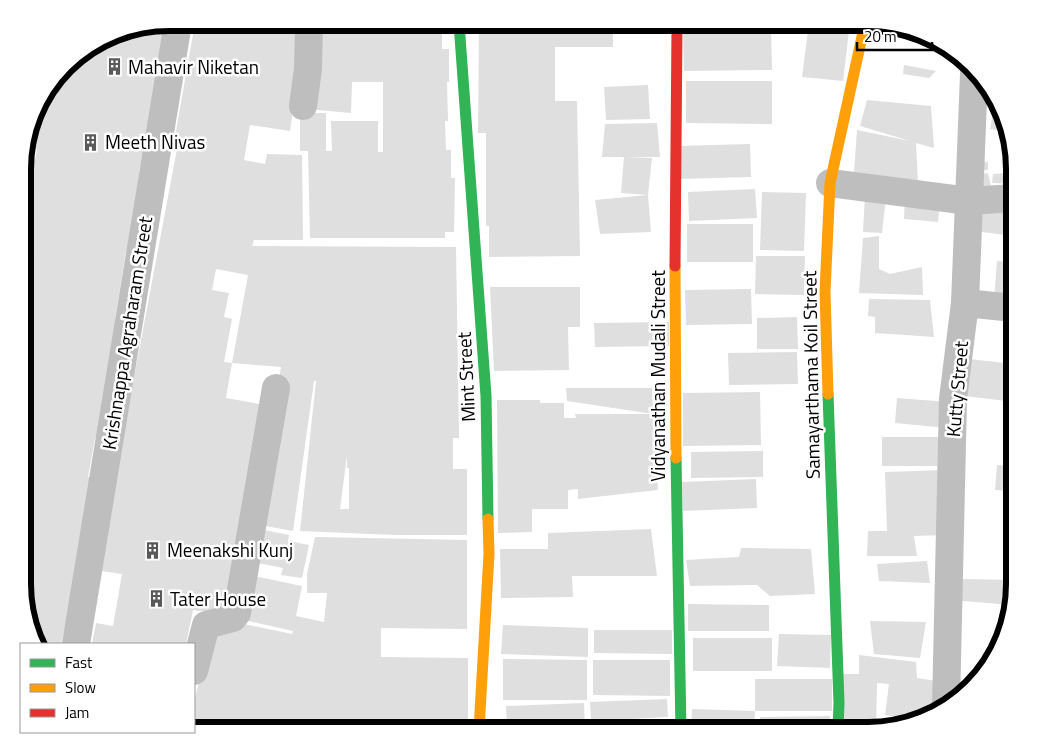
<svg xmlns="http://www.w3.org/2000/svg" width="1037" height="753" font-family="'Titillium Web',sans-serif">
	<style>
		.building { fill: #dfdfdf; fill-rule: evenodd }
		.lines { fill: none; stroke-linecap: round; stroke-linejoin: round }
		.street { stroke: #bebebe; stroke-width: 28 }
		.fast { stroke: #30b455; stroke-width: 11 }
		.slow { stroke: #ff9f0a; stroke-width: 11 }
		.jam { stroke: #e5322d; stroke-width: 11 }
		.labels { text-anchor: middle; stroke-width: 5; stroke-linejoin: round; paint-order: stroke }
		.poi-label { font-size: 19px; fill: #000; stroke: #fff; text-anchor: start }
		.street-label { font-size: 19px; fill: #000; stroke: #fff }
		.rim { fill: none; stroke: #000; stroke-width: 6 }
	</style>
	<rect width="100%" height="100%" fill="#fff"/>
	<!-- building -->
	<g class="building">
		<path d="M195 23H295L305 25 290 131 250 125 244 160 265 164 267 154 302 155 303 240H254L252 246 456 247 459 438H453V469H467V535H395L300 531 316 381H314L293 531 255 524 281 367 232 363 248 275 216 269 212 290 229 293 224 317 232 319 224 362 232 363 226 398 271 406 231 616 193 610 186 644H92L96 623 113 626 122 574 101 571 123 436 177 149 173 148ZM347 455V468H349V509H340Z"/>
		<polygon points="313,23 348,24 348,23 442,23 442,49 449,49 449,82 447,82 448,121 445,121 446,150 451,150 451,178 455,178 454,232 445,232 445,238 310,238 308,151 300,151 300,113 326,113 326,151 332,151 331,121 378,121 378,152 383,152 383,82 352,82 351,113 306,109"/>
		<polygon points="479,23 613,23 613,47 555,47 555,101 577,101 580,256 489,257 489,226 486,226 486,133 478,133"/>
		<polygon points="683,23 771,23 772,70 684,71"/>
		<polygon points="809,23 850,23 843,81 802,77"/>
		<path d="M163 24 161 35 167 37 144 167 140 166 129 251H126L115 319 118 320 99 439 95 438 88 477H92L66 623 61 644H38L24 603V150L33 123H37L38 117 45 118 51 85 73 59 122 30ZM32 148 37 149 35 160 30 159Z"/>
		<polygon points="939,43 957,53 960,56 938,51"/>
		<polygon points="904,65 936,71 929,78 903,74"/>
		<polygon points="686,81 772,81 772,124 686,123"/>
		<polygon points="648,85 650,119 606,120 604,87"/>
		<polygon points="867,100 931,106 934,148 916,143 918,183 854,172 857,130 910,141 860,126"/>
		<polygon points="995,100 999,104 1006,131 990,129"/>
		<polygon points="657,123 660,157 602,157 605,124"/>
		<polygon points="750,144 751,177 679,179 678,146"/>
		<polygon points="624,157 652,158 648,195 621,193"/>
		<polygon points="973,160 988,162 988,170 972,170"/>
		<polygon points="988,173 991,186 973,187 973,175"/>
		<polygon points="1010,173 1014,184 992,183 993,174"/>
		<polygon points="755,189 757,218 689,221 688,192"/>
		<polygon points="762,192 806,193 804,251 760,250"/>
		<polygon points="865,194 886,197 882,233 863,232"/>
		<polygon points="648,195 651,232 600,234 595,200"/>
		<polygon points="905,197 940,202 938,222 904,219"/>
		<polygon points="1014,204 1014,236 974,231 976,206"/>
		<rect x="687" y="224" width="66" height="38"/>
		<polygon points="879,236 879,269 890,274 922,267 923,295 859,293 863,238"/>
		<polygon points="756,256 805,256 804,295 755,294"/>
		<polygon points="997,261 1014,262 1014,302 994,300"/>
		<polygon points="490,287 580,287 580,327 568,327 569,370 494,371"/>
		<polygon points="751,289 752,324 686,325 685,290"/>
		<polygon points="869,299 930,300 934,337 875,333 875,317 868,316"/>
		<polygon points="797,317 798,349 757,349 757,318"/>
		<polygon points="669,322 669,346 595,347 594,323"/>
		<polygon points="797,352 798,384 729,385 728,353"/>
		<polygon points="969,359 1014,364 1014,402 965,396"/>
		<polygon points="566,388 652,388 658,490 578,499 578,489 568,490 568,509 532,509 532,532 498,533 497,400 540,400 540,403 564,403 564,418 576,418 575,414 653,414 567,401"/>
		<polygon points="760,392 761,445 683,446 683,393"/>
		<polygon points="897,398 949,402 947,428 895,423"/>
		<rect x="882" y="437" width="62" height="29"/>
		<polygon points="763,451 763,477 691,478 691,452"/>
		<polygon points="997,465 1014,466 1014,491 995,490"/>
		<polygon points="945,470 947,535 914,536 917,556 867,556 868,531 887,531 885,472"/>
		<polygon points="756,479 757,508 683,511 682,482"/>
		<rect x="1009" y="514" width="5" height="30"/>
		<polygon points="254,528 289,535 288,541 309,545 302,578 281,575 283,568 248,561"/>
		<polygon points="651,529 657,576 572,576 573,597 501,598 500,549 548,549 548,533"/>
		<polygon points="315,537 467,540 467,629 381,628 381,657 468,658 468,730 243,730 228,727 228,729 194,721 194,702 212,627 230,621 292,634 293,631 239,619 249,575 302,586 296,616 324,622 327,593 307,593 307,574"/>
		<polygon points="1005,546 1014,546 1014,579 1004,577"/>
		<polygon points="741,548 811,549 815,594 770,596 757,585 690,586 686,560 739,557"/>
		<polygon points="927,561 930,583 879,581 877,564"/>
		<polygon points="963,579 1014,580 1012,605 951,600 962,586"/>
		<polygon points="688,604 769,605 769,631 688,631"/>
		<polygon points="870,621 926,622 920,658 874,654"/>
		<polygon points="503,625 588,628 588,657 501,654"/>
		<polygon points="594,630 672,630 672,654 594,653"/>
		<polygon points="779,634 831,635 830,668 777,666"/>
		<rect x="693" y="638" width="79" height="33"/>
		<polygon points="859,655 916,662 917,678 943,682 939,710 932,715 918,719 885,715 889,684 877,683 876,729 868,730 842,730 843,674 859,674"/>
		<polygon points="503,659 587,660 587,700 503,700"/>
		<polygon points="593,660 670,660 670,696 593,695"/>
		<rect x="755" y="679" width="77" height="32"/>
		<polygon points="667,699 668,717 591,721 590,702"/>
		<polygon points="584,703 585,730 507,730 506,706"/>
		<polygon points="692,709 755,711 754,730 691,730"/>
		<polygon points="830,716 830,730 760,730 760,717"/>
		<polygon points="879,723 895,724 879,728"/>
		<polygon points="679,725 679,730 594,730 594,729"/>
	</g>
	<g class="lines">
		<!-- street -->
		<g class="street">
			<polyline points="303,106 308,69 309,23"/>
			<polyline points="830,183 969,201 1014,198"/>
			<polyline points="965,303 1014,308"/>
			<polyline points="76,644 178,23"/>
			<polyline points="194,671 206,625 233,618 237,613 276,388"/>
			<polyline points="946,705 953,399 965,303 974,74"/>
		</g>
		<!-- fast -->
		<g class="fast">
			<polyline points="459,23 486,396 488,519"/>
			<polyline points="828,394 839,703 838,730"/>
			<polyline points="676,458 681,730"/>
		</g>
		<!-- slow -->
		<g class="slow">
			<polyline points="675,266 676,458"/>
			<polyline points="828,394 825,292 830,183 865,23"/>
			<polyline points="479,730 489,554 488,519"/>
		</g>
		<!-- jam -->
		<polyline class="jam" points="673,23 677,27 675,266"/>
	</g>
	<!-- icons -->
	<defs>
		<symbol id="building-bare" viewBox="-9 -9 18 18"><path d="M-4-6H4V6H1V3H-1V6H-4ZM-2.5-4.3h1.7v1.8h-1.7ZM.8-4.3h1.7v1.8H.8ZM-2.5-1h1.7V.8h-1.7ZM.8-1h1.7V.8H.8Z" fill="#595959" stroke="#fff" stroke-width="2.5" paint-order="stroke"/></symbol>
	</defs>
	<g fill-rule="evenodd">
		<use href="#building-bare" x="102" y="54" width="25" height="25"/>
		<use href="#building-bare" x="78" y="130" width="25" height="25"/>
		<use href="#building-bare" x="140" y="538" width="25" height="25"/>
		<use href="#building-bare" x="144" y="586" width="25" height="25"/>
	</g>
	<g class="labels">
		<!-- poi labels -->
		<g class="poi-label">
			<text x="128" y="74">Mahavir Niketan</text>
			<text x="105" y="149">Meeth Nivas</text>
			<text x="167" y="557">Meenakshi Kunj</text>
			<text x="170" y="606">Tater House</text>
		</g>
		<!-- street labels -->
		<g class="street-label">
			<text transform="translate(127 333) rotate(-81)" y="7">Krishnappa Agraharam Street</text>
			<text transform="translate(811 375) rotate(-91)" y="7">Samayarthama Koil Street</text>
			<text transform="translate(658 376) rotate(-90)" y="7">Vidyanathan Mudali Street</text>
			<text transform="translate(466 377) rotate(-93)" y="7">Mint Street</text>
			<text transform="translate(957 389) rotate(-85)" y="7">Kutty Street</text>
		</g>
	</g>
	<!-- crop -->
	<path d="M0 0H1037V753H0ZM169 31H868A138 138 0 0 1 1006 169V584A138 138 0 0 1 868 722H169A138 138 0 0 1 31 584V169A138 138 0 0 1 169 31Z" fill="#fff" fill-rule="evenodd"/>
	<path class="rim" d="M169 31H868A138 138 0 0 1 1006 169V584A138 138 0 0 1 868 722H169A138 138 0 0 1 31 584V169A138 138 0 0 1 169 31Z"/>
	<!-- legend -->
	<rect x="20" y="643" width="175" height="90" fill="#ffffff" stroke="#999999"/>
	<rect x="30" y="659" width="25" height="8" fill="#30b455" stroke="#999999"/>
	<text x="65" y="668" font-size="15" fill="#000000">Fast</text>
	<rect x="30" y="684" width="25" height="8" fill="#ff9f0a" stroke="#999999"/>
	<text x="65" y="693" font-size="15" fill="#000000">Slow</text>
	<rect x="30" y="709" width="25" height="8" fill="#e5322d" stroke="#999999"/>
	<text x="65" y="718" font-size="15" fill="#000000">Jam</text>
	<!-- scale -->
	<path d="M857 42v8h75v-8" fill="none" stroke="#000000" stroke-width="2.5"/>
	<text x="864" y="42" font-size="15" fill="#000000" stroke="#ffffff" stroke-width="4" paint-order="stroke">20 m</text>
</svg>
